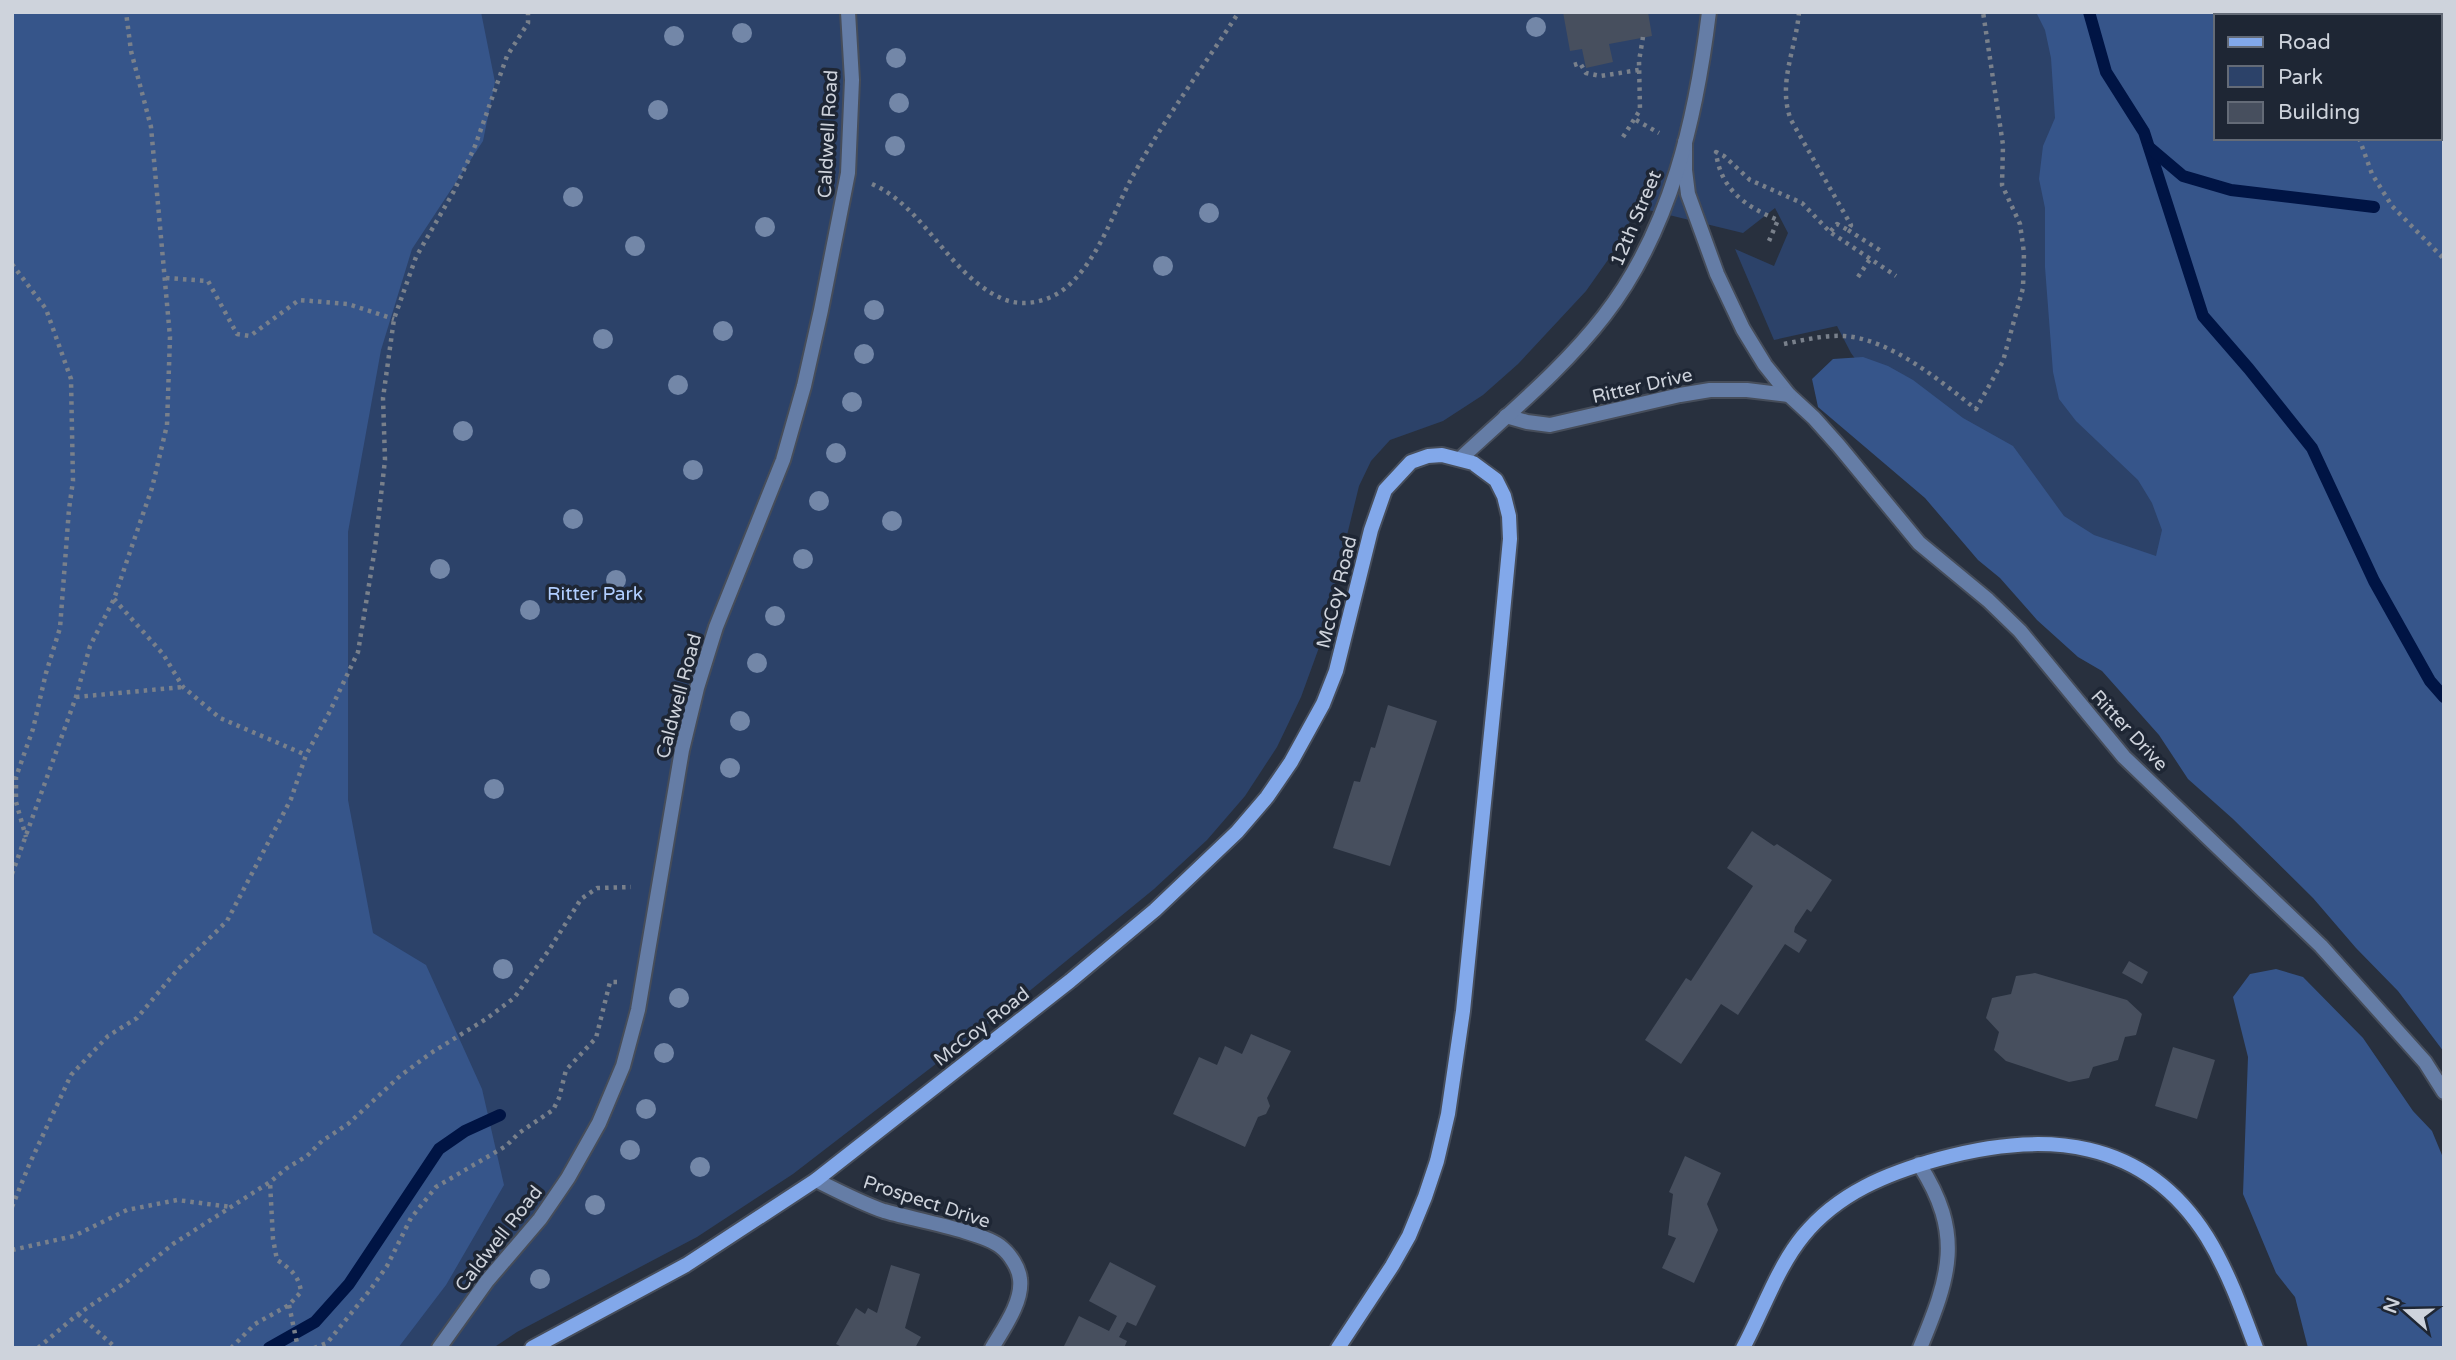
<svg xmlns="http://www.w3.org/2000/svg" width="2456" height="1360" font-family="'Varela Round',sans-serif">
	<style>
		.green { fill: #2c4269; fill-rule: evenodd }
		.forest { fill: #36558a; fill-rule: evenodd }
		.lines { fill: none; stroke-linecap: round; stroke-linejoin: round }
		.stream { stroke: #001444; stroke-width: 12 }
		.building { fill: #474f5e }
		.street-casing { stroke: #464d5a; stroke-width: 18 }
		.secondary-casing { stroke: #464d5a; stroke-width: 18 }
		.path { stroke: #79808b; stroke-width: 4.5; stroke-dasharray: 3.5 5; stroke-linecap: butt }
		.street { stroke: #657da6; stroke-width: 14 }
		.secondary { stroke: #82a8ea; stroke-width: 14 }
		.tree { fill: #7387a8 }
		.labels { text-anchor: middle; stroke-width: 7; stroke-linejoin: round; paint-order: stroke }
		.street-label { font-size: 19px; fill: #ced3dc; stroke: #1e2634 }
		.park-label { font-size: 19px; fill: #b1ceff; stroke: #1e2634 }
	</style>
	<rect width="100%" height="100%" fill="#28303e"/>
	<!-- green -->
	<path class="green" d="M12 12H2444V1003L1971 521 1851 353 1837 326 1774 340 1735 249 1774 266 1788 233 1775 208 1743 233 1636 207 1622 240 1586 291 1518 364 1483 395 1443 421 1390 440 1371 461 1359 486 1321 642 1301 697 1277 747 1245 796 1207 840 1154 889 1011 1006 793 1174 697 1237 517 1332 493 1348H12ZM2216 16H2440V138H2216Z"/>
	<!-- forest -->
	<g class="forest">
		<polygon points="12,12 481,12 495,82 483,141 412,249 381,350 348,532 348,800 373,933 426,965 482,1089 504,1185 446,1285 398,1348 12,1348"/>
		<path d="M2036 12H2444V1052L2398 991 2356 948 2313 898 2233 819 2188 779 2159 735 2102 671 2078 657 2037 620 2000 578 1978 560 1925 498 1818 407 1812 379 1833 359 1863 357 1888 366 1913 380 1963 418 2013 446 2064 516 2094 535 2156 556 2162 530 2152 503 2138 480 2076 421 2059 399 2053 372 2045 267V208L2039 179 2043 146 2055 118 2051 58 2045 30ZM2216 16H2440V138H2216Z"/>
		<polygon points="2276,969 2303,977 2363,1038 2413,1111 2432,1131 2444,1160 2444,1348 2308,1348 2295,1297 2276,1273 2243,1194 2248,1057 2233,997 2250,974"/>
	</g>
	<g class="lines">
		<!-- stream -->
		<g class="stream">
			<polyline points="2089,12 2106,72 2144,132 2203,316 2249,369 2312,448 2374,581 2430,681 2444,697"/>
			<polyline points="2150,148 2183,176 2231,190 2374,207"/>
			<polyline points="269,1348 315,1322 349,1284 439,1149 465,1131 500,1115"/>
		</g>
	</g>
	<!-- building -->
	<g class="building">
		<polygon points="1563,12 1648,12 1652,36 1609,44 1613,62 1586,68 1582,49 1570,51"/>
		<polygon points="1388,705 1437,721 1390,866 1333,848 1354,781 1360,782 1371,747 1375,748"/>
		<polygon points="1752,831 1774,846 1777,844 1832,880 1811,912 1807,909 1795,927 1794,932 1807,940 1799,953 1785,944 1738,1015 1721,1004 1681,1064 1645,1040 1686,978 1691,981 1753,886 1727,868"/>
		<polygon points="2129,961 2148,972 2142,984 2122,973"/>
		<polygon points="2035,973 2127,1000 2142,1014 2136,1035 2125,1037 2118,1060 2093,1067 2089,1078 2069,1082 2006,1061 1994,1050 1999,1032 1986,1018 1992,998 2011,994 2016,976"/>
		<polygon points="1251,1034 1291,1051 1267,1098 1270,1106 1266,1114 1258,1117 1245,1147 1173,1114 1199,1057 1217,1065 1225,1046 1242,1054"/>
		<polygon points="2173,1047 2215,1060 2197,1119 2155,1106"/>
		<polygon points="1685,1156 1721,1173 1707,1204 1718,1230 1694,1283 1662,1268 1676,1238 1668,1235 1673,1194 1669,1192"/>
		<polygon points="1110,1262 1156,1286 1136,1326 1127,1322 1119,1337 1127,1341 1124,1348 1063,1348 1079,1316 1109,1331 1117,1316 1089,1301"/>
		<polygon points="891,1265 920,1274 905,1328 921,1337 915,1348 844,1348 836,1344 856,1308 865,1314 868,1308 877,1313"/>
	</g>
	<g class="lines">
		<defs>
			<g id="street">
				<polyline points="1685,142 1685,170 1688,194 1717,274 1743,329 1765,365 1789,395 1814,418 1839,446 1919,543 1988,600 2020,631 2124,757 2321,946 2425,1062 2444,1092"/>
				<polyline points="1506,416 1527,422 1550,425 1680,395 1710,390 1747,390 1789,395"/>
				<path d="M1460 459C1509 413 1563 369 1604 316 1671 230 1696 118 1709 12"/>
				<path d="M1919 1164C1964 1234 1950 1276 1920 1348"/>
				<path d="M816 1180C838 1191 861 1203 884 1211 911 1219 984 1232 1001 1247 1010 1254 1019 1268 1020 1279 1023 1302 1003 1329 992 1348"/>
				<polyline points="439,1348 487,1281 540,1219 568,1178 599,1123 623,1066 638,1010 682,750 697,688 716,627 783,460 804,386 821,310 848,173 852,80 848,12"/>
			</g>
			<g id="secondary">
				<polyline points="532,1348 686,1265 816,1180 1070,981 1155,910 1237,832 1267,797 1291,762 1323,704 1336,671 1371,530 1385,490 1411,462 1428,456 1442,455 1473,463 1496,480 1504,496 1509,516 1510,539 1500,644 1463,1011 1448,1114 1437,1161 1425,1197 1409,1236 1392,1266 1338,1348"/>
				<path d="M1743 1348C1763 1311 1777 1268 1803 1236 1838 1193 1888 1173 1939 1159 2044 1130 2144 1137 2207 1237 2228 1271 2242 1310 2256 1348"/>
			</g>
		</defs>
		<!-- street casing -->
		<use href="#street" class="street-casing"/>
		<!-- secondary casing -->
		<use href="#secondary" class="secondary-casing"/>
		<!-- path -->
		<g class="path">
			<path d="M1799 12C1796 49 1777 84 1791 120L1851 225 1848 230 1837 224 1830 232"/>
			<polyline points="2327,12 2328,16"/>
			<polyline points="1574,65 1580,63 1586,73 1600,76 1639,70"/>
			<polyline points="1636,120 1659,133"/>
			<polyline points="1623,137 1640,110 1639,61 1643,37"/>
			<polyline points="2359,138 2372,174 2392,206 2444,259"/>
			<path d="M872 184C926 208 948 275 1003 299 1025 308 1051 301 1068 286 1101 256 1114 209 1135 172 1166 117 1203 67 1237 15"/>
			<polyline points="1848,230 1881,251"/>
			<path d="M1769 241 1778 220C1746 207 1720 189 1716 152L1724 156 1750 180 1802 203 1830 232 1896 276"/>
			<polyline points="12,264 46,309 71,379 73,481 69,509 60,628 46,673 33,729 16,777 16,802 26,837"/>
			<polyline points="1858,277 1870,259"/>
			<polyline points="166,278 208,281 237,334 250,336 299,300 348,304 394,319"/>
			<path d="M1784 344C1804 340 1824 335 1844 336 1891 339 1940 381 1976 409L2003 361 2023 288 2024 253 2020 224 2002 185 2003 145 1983 12"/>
			<polyline points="114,599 163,654 183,687 220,718 306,755"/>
			<polyline points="76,697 183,687"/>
			<polyline points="12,874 76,697 90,646 114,599 134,540 152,488 167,425 170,337 151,127 131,51 126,12"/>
			<polyline points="12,1207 29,1165 71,1075 108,1036 137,1018 178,969 227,921 291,799 306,755 329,713 358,652 375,548 385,460 383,398 394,319 416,257 454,191 475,146 507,56 528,23 528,12"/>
			<polyline points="12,1250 74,1236 127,1210 177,1200 231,1207"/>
			<polyline points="289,1305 298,1348"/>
			<polyline points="78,1314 116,1348"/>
			<polyline points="38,1348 78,1314 126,1282 173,1244 270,1182 287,1168 307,1156 322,1141 348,1124 400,1076 431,1053 486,1019 514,998 549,950 581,899 597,888 631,887"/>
			<path d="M231 1348 255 1324 289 1305 301 1292C299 1276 291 1269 277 1260L273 1239 270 1182"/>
			<polyline points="314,1348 327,1343 370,1290 387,1266 411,1218 436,1187 506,1146 519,1133 553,1110 559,1098 566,1070 596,1038 610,982 617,982"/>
		</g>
		<!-- street -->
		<use href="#street" class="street"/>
		<!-- secondary -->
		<use href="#secondary" class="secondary"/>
	</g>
	<!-- trees -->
	<g class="tree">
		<circle cx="1536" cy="27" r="10"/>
		<circle cx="742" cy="33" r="10"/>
		<circle cx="674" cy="36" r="10"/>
		<circle cx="896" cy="58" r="10"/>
		<circle cx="899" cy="103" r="10"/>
		<circle cx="658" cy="110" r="10"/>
		<circle cx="895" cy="146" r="10"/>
		<circle cx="573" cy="197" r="10"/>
		<circle cx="1209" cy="213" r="10"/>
		<circle cx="765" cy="227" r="10"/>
		<circle cx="635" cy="246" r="10"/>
		<circle cx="1163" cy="266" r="10"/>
		<circle cx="874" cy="310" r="10"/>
		<circle cx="723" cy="331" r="10"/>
		<circle cx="603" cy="339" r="10"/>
		<circle cx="864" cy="354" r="10"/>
		<circle cx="678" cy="385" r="10"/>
		<circle cx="852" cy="402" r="10"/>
		<circle cx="463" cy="431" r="10"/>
		<circle cx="836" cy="453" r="10"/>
		<circle cx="693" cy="470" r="10"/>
		<circle cx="819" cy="501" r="10"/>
		<circle cx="573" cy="519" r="10"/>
		<circle cx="892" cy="521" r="10"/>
		<circle cx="803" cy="559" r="10"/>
		<circle cx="440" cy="569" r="10"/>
		<circle cx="616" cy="580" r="10"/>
		<circle cx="530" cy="610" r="10"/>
		<circle cx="775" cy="616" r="10"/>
		<circle cx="757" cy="663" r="10"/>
		<circle cx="740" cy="721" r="10"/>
		<circle cx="730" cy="768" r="10"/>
		<circle cx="494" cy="789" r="10"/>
		<circle cx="503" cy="969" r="10"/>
		<circle cx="679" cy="998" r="10"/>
		<circle cx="664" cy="1053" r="10"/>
		<circle cx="646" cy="1109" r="10"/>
		<circle cx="630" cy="1150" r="10"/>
		<circle cx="700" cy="1167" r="10"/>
		<circle cx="595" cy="1205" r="10"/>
		<circle cx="540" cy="1279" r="10"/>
	</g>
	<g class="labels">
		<!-- street labels -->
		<g class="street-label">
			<text transform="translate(827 134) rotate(-87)" y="7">Caldwell Road</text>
			<text transform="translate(1635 218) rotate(-67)" y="7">12th Street</text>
			<text transform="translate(1642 385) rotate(-13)" y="7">Ritter Drive</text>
			<text transform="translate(1336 592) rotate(-76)" y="7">McCoy Road</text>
			<text transform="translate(678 696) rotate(-75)" y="7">Caldwell Road</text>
			<text transform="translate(2130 730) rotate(47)" y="7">Ritter Drive</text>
			<text transform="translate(981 1026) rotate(-38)" y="7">McCoy Road</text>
			<text transform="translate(927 1201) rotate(18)" y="7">Prospect Drive</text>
			<text transform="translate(498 1238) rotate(-52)" y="7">Caldwell Road</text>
		</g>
		<!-- park labels -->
		<g class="park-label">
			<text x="595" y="600">Ritter Park</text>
		</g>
	</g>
	<!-- border -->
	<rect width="2456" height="1360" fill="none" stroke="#ced3dc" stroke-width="28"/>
	<!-- legend -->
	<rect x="2214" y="14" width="228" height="126" fill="#1e2634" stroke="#646b77" stroke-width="2"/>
	<rect x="2228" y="37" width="35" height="10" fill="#82a8ea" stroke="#646b77" stroke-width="2"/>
	<text x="2278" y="49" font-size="21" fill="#ced3dc">Road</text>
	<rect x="2228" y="66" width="35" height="21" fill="#2c4269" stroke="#646b77" stroke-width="2"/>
	<text x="2278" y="84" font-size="21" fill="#ced3dc">Park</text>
	<rect x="2228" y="102" width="35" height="21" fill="#474f5e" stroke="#646b77" stroke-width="2"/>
	<text x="2278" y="119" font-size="21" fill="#ced3dc">Building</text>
	<!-- north arrow -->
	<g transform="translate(2407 1311) rotate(290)" stroke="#1e2634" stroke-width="5" paint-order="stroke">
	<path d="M0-5L12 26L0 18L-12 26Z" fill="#ced3dc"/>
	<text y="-10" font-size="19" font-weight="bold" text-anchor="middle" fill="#ced3dc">N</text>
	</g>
</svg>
